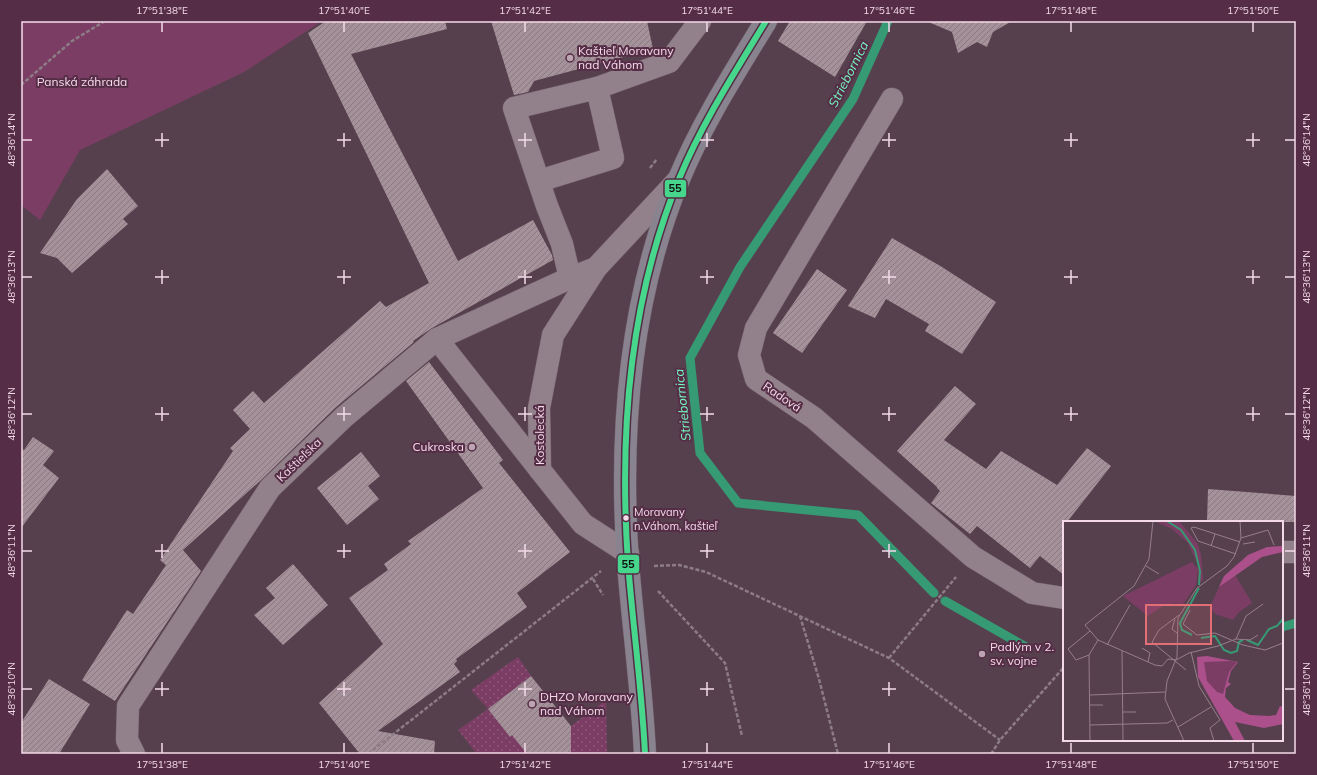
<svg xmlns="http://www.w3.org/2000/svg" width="1317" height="775" font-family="Mulish,sans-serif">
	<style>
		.grass { fill: url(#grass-dots) }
		.park { fill: #7c3d65 }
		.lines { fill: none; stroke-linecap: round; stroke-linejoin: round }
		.stream { stroke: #369a74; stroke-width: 9 }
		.building { fill: url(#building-hatch) }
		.minor-casing { stroke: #725f6b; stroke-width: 23 }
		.major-casing { stroke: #725f6b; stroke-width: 23 }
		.path { stroke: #8c7c85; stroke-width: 2.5; stroke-dasharray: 4 2; stroke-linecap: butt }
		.minor { stroke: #92808a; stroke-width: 22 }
		.major { stroke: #89838f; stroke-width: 22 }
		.bus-1-casing { stroke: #552d46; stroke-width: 9 }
		.bus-1 { stroke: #46d78d; stroke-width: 6 }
		.ticks { fill: none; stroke: #f4dae9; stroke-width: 1.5 }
		.poi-dot { fill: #bda4b3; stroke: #552d46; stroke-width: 1.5 }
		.bus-dot { fill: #f4dae9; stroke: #552d46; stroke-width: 1.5 }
		.labels { text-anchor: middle; stroke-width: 4; stroke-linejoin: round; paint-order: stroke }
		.bus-label { font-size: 11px; fill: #f4dae9; stroke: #552d46; text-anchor: start }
		.poi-label { font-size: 12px; fill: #f4dae9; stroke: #552d46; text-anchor: start }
		.park-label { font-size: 12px; fill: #f7dbeb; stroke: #552d46 }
		.street-label { font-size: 12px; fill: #f4dae9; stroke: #552d46 }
		.water-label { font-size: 13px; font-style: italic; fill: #75fcc3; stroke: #552d46 }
		.inset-river { fill: none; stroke: #369a74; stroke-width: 2 }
		.inset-road { fill: none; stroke: #967e8c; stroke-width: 1 }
		.view { fill: #e26f75; fill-opacity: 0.15; stroke: #e26f75; stroke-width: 2 }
		.inset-edge { fill: none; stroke: #f4dae9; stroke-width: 2 }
		.line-badge { stroke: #552d46; stroke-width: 1.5 }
		.pale-badge-label { font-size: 11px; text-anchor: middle; font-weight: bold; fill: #111 }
		.neatline { fill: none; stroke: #f4dae9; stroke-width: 1.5 }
		.ticks-label { font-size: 10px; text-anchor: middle; fill: #f4dae9 }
	</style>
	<defs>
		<pattern id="grass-dots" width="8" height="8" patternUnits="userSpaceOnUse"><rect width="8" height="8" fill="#7c3d65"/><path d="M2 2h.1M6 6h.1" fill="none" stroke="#8f587b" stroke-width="1.8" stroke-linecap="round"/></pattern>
		<pattern id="building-hatch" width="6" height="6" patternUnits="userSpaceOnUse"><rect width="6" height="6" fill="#a59199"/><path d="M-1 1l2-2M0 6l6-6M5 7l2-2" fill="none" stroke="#897980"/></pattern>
	</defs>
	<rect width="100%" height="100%" fill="#57404e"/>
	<!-- grass -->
	<g class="grass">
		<polygon points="518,657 531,676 488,709 510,737 517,731 527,754 477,754 458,730 488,709 471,690"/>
		<polygon points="606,700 607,754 567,754 571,751 571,726"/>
	</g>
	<!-- park -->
	<polygon class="park" points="21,21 322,21 244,72 80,150 40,220 21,205"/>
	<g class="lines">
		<!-- stream -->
		<g class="stream">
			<polyline points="888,21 853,99 740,267 690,358 700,453 738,503 858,515 934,593"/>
			<polyline points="945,601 1026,647"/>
			<polyline points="1282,627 1296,623"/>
		</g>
	</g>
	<!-- building -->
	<g class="building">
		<polygon points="326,21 445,21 447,29 351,54 458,261 533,220 552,255 553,260 432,328 413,341 414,342 335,408 260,481 183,550 201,571 115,701 82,680 127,610 133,614 166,565 160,560 233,451 230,448 250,429 233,410 253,391 264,403 380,301 386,307 429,283 308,33"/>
		<polygon points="491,21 647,21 653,49 534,81 528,92 514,95"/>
		<polygon points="790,21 867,21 835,77 778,41"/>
		<polygon points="926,21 1012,21 993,32 987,47 977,42 958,53 952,32"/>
		<polygon points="107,169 138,206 123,219 128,224 72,273 57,258 40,253 77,199"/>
		<polygon points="892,238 942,267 996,302 962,354 925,331 929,324 886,299 875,318 848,306"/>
		<polygon points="817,269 847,290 802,353 773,333"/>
		<polygon points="429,362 503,460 499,463 570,552 517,593 527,607 456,659 457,661 454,664 460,672 378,731 435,741 434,754 360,754 319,703 383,644 349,598 388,570 384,564 411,544 408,541 483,488 406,381"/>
		<polygon points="955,386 976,404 944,440 986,469 1001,451 1057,485 1087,448 1111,466 1067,522 1064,522 1064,575 1040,556 1030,568 977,526 970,534 931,503 940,491 937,488 937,487 897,451"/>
		<polygon points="33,437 54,451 43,465 59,478 21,528 21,448 24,450"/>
		<polygon points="361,452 380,476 368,486 379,499 347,525 317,488"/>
		<polygon points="1208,489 1296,496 1296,522 1207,522"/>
		<polygon points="293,564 328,605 283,645 254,615 275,598 266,588"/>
		<polygon points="531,676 571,726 571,754 527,754 512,735 510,737 488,709"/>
		<polygon points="49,679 90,704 59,754 21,754 21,723"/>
	</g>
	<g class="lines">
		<defs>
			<g id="minor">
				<polyline points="892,99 756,328 749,355 756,379 814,418 973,557 1032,593 1064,598"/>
				<polyline points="539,181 613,158 597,88"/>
				<polyline points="596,268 553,335 539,408 540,470 583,524 628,553"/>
				<polyline points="570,278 562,244 547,206 514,108 597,88 669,62 700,21"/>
				<polyline points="437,339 540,470"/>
				<polyline points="1282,552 1296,552"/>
				<polyline points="134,754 127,740 128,706 270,488 344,417 437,339 570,278 596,268 679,179"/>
			</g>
			<path id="major" d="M645 754C642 690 633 627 628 563 619 434 629 300 679 179 702 123 735 72 766 21"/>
		</defs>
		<!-- minor casing -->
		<use href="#minor" class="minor-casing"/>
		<!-- major casing -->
		<use href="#major" class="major-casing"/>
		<!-- path -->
		<g class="path">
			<polyline points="21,85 72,41 105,21"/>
			<polyline points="650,168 657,159"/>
			<polyline points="654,566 679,565 706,572 889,658 1000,740"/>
			<polyline points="593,579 603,595"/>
			<polyline points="658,591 725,663 742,736"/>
			<polyline points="800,616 819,679 838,754"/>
			<polyline points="889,658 956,577"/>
			<polyline points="368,754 601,571"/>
			<polyline points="991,754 1000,740 1064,667"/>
		</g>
		<!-- minor -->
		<use href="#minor" class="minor"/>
		<!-- major -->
		<use href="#major" class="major"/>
		<defs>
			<path id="bus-1" d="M645 754C642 690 633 627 628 563 619 434 629 300 679 179 702 123 735 72 766 21"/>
		</defs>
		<!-- bus-1 casing -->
		<use href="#bus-1" class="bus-1-casing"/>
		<!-- bus-1 -->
		<use href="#bus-1" class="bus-1"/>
	</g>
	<!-- ticks -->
	<path class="ticks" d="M162 22V32M344 22V32M525 22V32M707 22V32M889 22V32M1071 22V32M1253 22V32M162 133V147M344 133V147M525 133V147M707 133V147M889 133V147M1071 133V147M1253 133V147M22 140H32M155 140H169M337 140H351M518 140H532M700 140H714M882 140H896M1064 140H1078M1246 140H1260M1285 140H1295M162 270V284M344 270V284M525 270V284M707 270V284M889 270V284M1071 270V284M1253 270V284M22 277H32M155 277H169M337 277H351M518 277H532M700 277H714M882 277H896M1064 277H1078M1246 277H1260M1285 277H1295M162 407V421M344 407V421M525 407V421M707 407V421M889 407V421M1071 407V421M1253 407V421M22 414H32M155 414H169M337 414H351M518 414H532M700 414H714M882 414H896M1064 414H1078M1246 414H1260M1285 414H1295M162 544V558M344 544V558M525 544V558M707 544V558M889 544V558M22 551H32M155 551H169M337 551H351M518 551H532M700 551H714M882 551H896M1285 551H1295M162 682V696M344 682V696M525 682V696M707 682V696M889 682V696M22 689H32M155 689H169M337 689H351M518 689H532M700 689H714M882 689H896M1285 689H1295M162 743V753M344 743V753M525 743V753M707 743V753M889 743V753M1071 743V753M1253 743V753"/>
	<!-- markers -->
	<g class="poi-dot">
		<circle cx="570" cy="58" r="4"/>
		<circle cx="472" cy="447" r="4"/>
		<circle cx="982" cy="654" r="4"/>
		<circle cx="532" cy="704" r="4"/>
	</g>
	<circle class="bus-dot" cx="626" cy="518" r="3.5"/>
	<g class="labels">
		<!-- bus labels -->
		<g class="bus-label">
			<text x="634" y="516">Moravany<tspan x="634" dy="14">n.Váhom, kaštieľ</tspan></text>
		</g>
		<!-- poi labels -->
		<g class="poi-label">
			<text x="578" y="55">Kaštieľ Moravany<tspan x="578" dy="14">nad Váhom</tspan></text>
			<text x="464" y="451" text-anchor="end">Cukroska</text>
			<text x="990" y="651">Padlým v 2.<tspan x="990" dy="14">sv. vojne</tspan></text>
			<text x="540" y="701">DHZO Moravany<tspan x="540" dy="14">nad Váhom</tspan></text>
		</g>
		<!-- park labels -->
		<g class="park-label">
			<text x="82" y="86">Panská záhrada</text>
		</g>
		<!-- street labels -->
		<g class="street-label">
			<text transform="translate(782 397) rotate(34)" y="4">Radová</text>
			<text transform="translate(540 435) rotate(-90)" y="4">Kostolecká</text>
			<text transform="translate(299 460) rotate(-44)" y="4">Kaštieľska</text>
		</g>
		<!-- water labels -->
		<g class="water-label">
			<text transform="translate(848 74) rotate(-63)" y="5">Striebornica</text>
			<text transform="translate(682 405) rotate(-96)" y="5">Striebornica</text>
		</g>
	</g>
	<!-- overview -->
	<g transform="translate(1063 521)">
		<rect width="220" height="220" fill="#57404e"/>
		<path d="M91 0H116L134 22 138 33 140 59 135 63V44L125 22 109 8ZM172 54 189 82 176 91 170 99 152 93 147 86 156 66Z" fill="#7c3d65"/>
		<path d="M220 25V31L199 36 156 66 161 55 185 34 204 26ZM144 135 175 141 168 150 165 161 168 163 163 167 162 176 172 187 187 194 206 195 213 194 217 185 220 186V203L201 207 172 201 182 220H171L135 156 134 136Z" fill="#ab508b"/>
		<path d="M168 140 174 141 166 151 160 173 154 171 144 160 141 141Z" fill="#7c3d65"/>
		<path d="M129 41 135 48 133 64 119 85 113 82 100 85 85 95 60 75Z" fill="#7c3d65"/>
		<path class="inset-river" d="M104 0 118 9 132 29 137 50 136 64M129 114 119 109 117 102 136 67M138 117 152 115 161 129 168 132 174 130 176 121 180 119M184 119 195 124 206 108 214 105 220 98"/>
		<path class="inset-road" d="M90 0 86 38 71 65 22 104 35 119 92 144 99 145 105 138 113 139M178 17 205 9 211 24M180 23 192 21M148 25 152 13M173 33 135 20 128 7 131 6 177 21M83 45 96 53M127 89 120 103 134 114 152 112 180 124 202 129 220 122M116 94 96 109 89 121 123 149M112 98 109 108 114 112M173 118 183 95 200 83M44 124 67 84M79 127 87 132 85 141M59 130 60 220M128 131 136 165 157 199 147 207 151 220M26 134 13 139 5 128 27 110M113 139 126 132 155 125 173 118 187 119 195 114M27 174 102 171M27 184H40M60 191H73M27 204 104 202 110 199M115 206 148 186M27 220 26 134 35 119M121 220 102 178 104 160 114 136 115 97 134 67 164 45 171 36 178 17 177 0"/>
		<path class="view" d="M83 84H148V123H83Z"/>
		<rect width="220" height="220" class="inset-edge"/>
	</g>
	<g class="line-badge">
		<rect x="664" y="179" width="23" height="19" rx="4" fill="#46d78d"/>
		<rect x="617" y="554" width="23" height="20" rx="4" fill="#46d78d"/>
	</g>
	<g class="pale-badge-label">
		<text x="675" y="192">55</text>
		<text x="628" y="568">55</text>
	</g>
	<!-- border -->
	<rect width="1317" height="775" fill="none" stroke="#552d46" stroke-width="44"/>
	<rect x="22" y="22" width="1273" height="731" class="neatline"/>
	<g class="ticks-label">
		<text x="162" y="14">17°51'38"E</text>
		<text x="344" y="14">17°51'40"E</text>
		<text x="525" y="14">17°51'42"E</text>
		<text x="707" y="14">17°51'44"E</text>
		<text x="889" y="14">17°51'46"E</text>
		<text x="1071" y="14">17°51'48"E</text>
		<text x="1253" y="14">17°51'50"E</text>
		<text transform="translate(11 140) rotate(-90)" y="4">48°36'14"N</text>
		<text transform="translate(1306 140) rotate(-90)" y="4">48°36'14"N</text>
		<text transform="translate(11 277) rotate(-90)" y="4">48°36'13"N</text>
		<text transform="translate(1306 277) rotate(-90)" y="4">48°36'13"N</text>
		<text transform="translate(11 414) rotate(-90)" y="4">48°36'12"N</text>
		<text transform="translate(1306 414) rotate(-90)" y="4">48°36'12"N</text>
		<text transform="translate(11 551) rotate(-90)" y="4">48°36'11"N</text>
		<text transform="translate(1306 551) rotate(-90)" y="4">48°36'11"N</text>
		<text transform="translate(11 689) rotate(-90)" y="4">48°36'10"N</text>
		<text transform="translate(1306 689) rotate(-90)" y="4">48°36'10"N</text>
		<text x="162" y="768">17°51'38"E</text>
		<text x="344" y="768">17°51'40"E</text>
		<text x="525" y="768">17°51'42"E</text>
		<text x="707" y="768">17°51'44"E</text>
		<text x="889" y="768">17°51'46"E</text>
		<text x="1071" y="768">17°51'48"E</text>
		<text x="1253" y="768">17°51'50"E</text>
	</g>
</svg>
